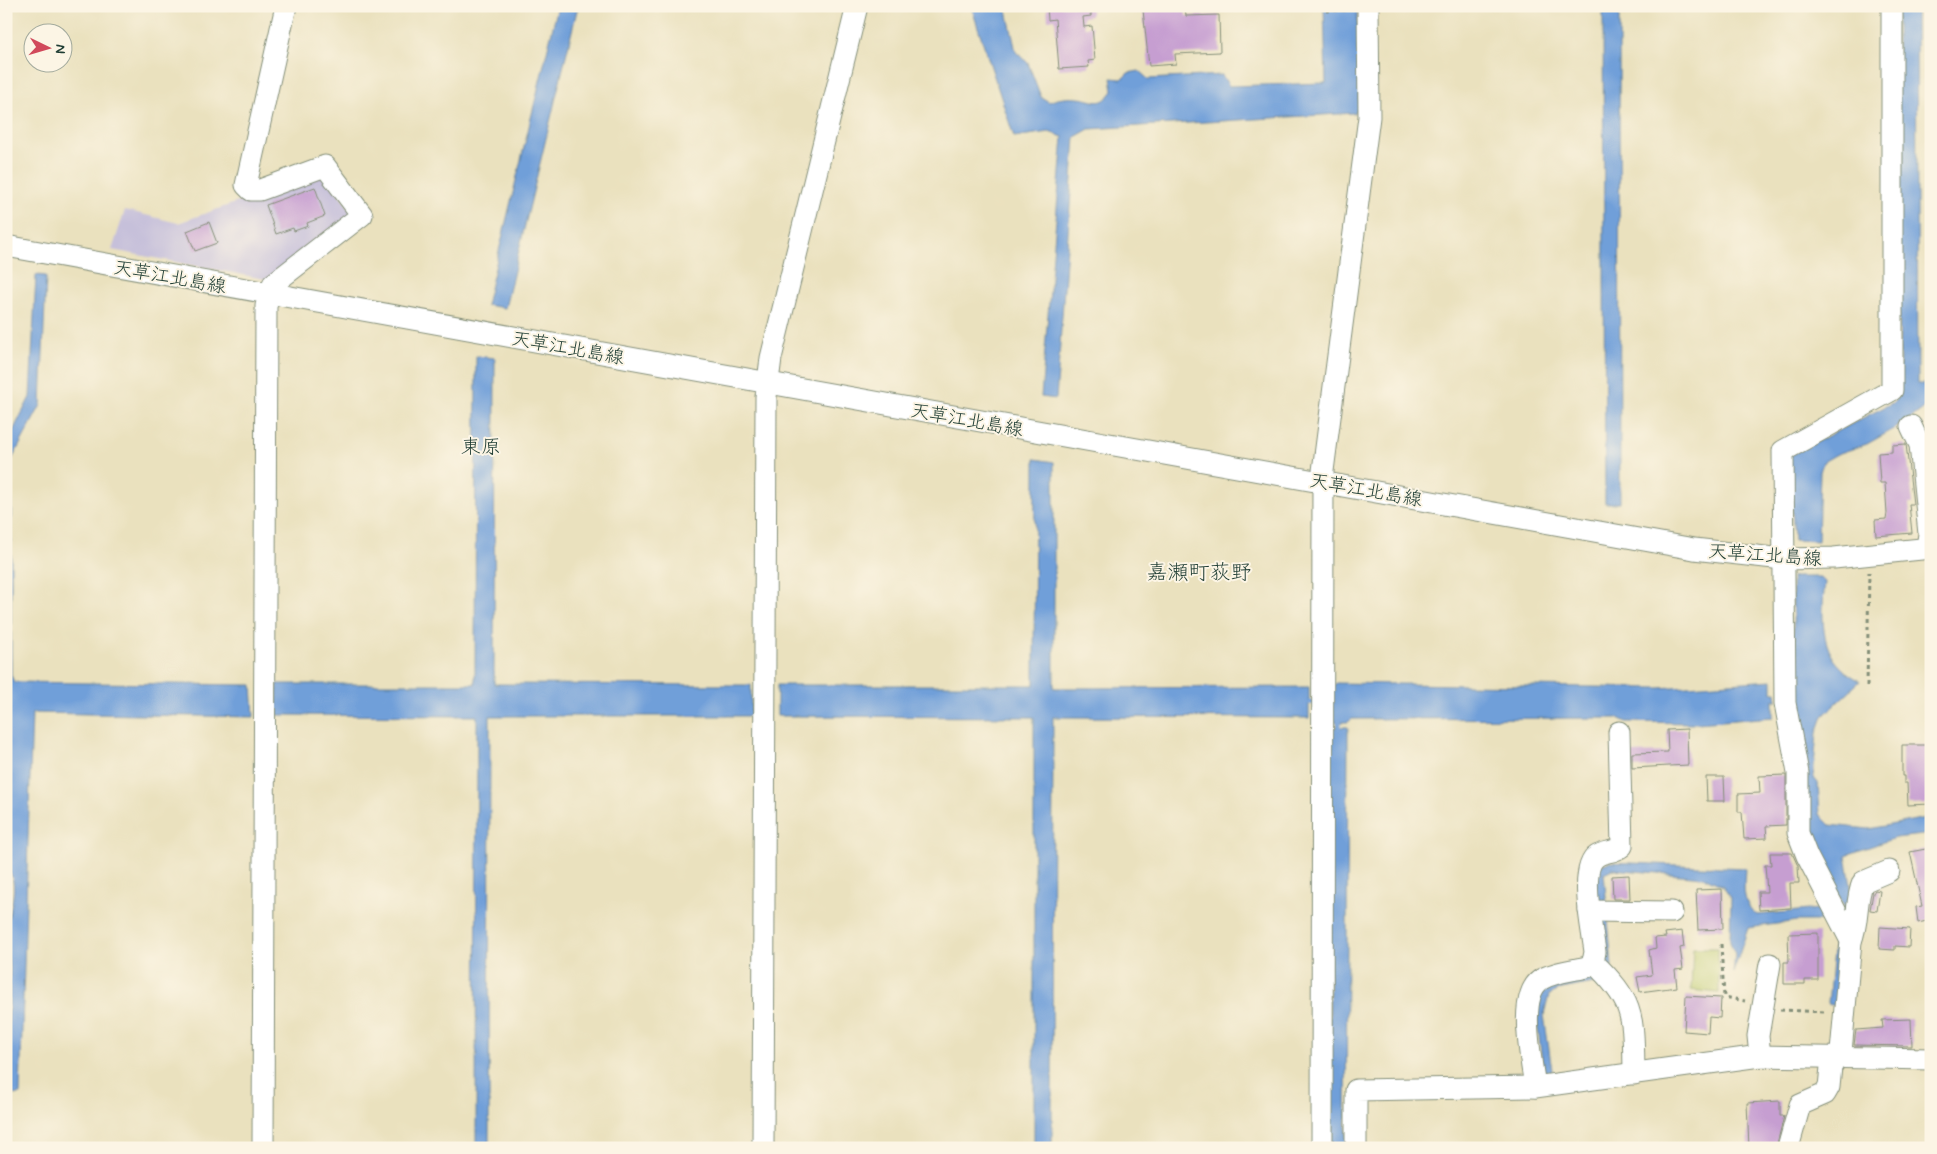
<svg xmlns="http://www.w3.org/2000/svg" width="1937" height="1154" font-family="Mynerve,'Klee One',sans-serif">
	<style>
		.industrial { fill: #c6c0da }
		.green { fill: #bdcb6d; stroke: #6e8450 }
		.water { fill: #709fd9; stroke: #486e86 }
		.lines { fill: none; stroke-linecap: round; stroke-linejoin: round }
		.stream { stroke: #709fd9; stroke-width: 5 }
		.building { fill: #c69ed1 }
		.minor-casing { stroke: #848f79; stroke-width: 23 }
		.path { stroke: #848f79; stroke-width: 3; stroke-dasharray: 4 4; stroke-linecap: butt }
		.minor { stroke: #fff; stroke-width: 21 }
		.labels { text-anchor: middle; stroke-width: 4; stroke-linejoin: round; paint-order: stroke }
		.street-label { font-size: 19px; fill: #1f3d34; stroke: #fcf5e5 }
		.neighbourhood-label { font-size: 20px; fill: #1f3d34; stroke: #fcf5e5 }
		.quarter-label { font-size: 21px; fill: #1f3d34; stroke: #fcf5e5 }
	</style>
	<rect width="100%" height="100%" fill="#fcf5e5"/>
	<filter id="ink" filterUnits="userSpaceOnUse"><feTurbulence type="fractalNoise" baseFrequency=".02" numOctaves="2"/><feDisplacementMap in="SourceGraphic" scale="10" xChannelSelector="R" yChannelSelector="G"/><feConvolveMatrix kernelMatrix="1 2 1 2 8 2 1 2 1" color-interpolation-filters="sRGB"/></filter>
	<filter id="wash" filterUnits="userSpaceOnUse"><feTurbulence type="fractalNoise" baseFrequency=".0096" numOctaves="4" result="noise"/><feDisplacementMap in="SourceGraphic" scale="20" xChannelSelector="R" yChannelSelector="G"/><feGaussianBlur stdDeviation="1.12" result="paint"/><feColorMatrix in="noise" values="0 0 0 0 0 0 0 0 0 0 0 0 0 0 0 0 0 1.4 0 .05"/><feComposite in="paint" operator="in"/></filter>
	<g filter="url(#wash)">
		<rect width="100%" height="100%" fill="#eae1be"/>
		<!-- industrial -->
		<polygon class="industrial" points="323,172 354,214 270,280 112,250 125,210 178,223"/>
		<!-- green -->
		<polygon class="green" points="1693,948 1718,948 1719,993 1691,990"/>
		<!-- water -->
		<g class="water">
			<polygon points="558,6 578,6 505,308 486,305"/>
			<path d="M971 6H1006L1016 52 1028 63 1041 97 1049 102C1057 98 1069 97 1078 98 1095 99 1100 109 1113 91L1111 78 1122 79 1128 73 1139 71 1148 79 1222 75 1229 86 1326 83 1324 6H1357L1359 108 1355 113 1089 129 1075 137 1056 399 1041 397 1063 137 1049 132 1014 137Z"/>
			<polygon points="1603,6 1619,6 1620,503 1605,503"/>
			<polygon points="1897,6 1916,6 1918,384 1924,384 1931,380 1931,403 1903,424 1867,444 1837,454 1823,462 1820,472 1818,541 1794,540 1789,456 1896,401 1900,393"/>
			<path d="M36 275 46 276 41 405 11 461V675L14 682 252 685 254 717 32 713 20 1094 6 1096 10 967C7 956 5 944 6 932 8 912 22 883 6 867V445L30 397Z"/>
			<polygon points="476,356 495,358 494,684 751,685 751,716 490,716 489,1148 476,1148 477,716 277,715 277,684 475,684"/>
			<polygon points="1035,459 1054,462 1054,688 1309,687 1309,718 1053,717 1052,1148 1034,1148 1034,717 777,716 777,685 1034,685"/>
			<path d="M1792 577H1820L1825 582C1822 609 1819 647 1841 667 1846 673 1854 677 1860 681L1823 716 1817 733 1813 777 1818 783 1820 815 1830 825 1869 829 1931 817V834L1895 838 1846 855 1851 886 1848 914 1804 829 1808 770 1802 760 1796 724Z"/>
			<polygon points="1772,680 1772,692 1776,692 1777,700 1773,701 1773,717 1697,723 1626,722 1618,718 1352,719 1348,722 1330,722 1331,687 1336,683 1659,688"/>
			<polygon points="1329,727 1348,727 1346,1148 1330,1148"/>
			<path d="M1609 862 1745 868C1744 887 1741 903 1757 915L1829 908 1841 931 1840 1007 1828 1004 1835 931 1824 921H1798L1748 928 1733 973 1735 954 1730 942 1731 897 1723 886 1704 877 1612 869 1604 873 1612 967 1599 982 1562 989 1549 995 1544 1015 1552 1070 1550 1077H1544L1536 1013 1538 997 1548 984 1606 963 1595 891 1598 866Z"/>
		</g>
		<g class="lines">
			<!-- stream -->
			<g class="stream">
				<polyline points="1309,702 1319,703"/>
				<polyline points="1339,727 1339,722"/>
			</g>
		</g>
		<g id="blocks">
			<!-- building -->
			<g class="building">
				<polygon points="1047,6 1091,6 1091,16 1083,17 1084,27 1092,26 1095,60 1088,61 1089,67 1059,69 1055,19 1048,20"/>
				<polygon points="1185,7 1186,16 1219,15 1220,52 1175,54 1176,64 1149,66 1143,10"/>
				<polygon points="315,187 325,216 307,223 308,226 294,231 293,228 276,234 266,205"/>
				<polygon points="209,222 217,243 195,251 187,231"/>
				<polygon points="1906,444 1913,504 1909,504 1912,533 1876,536 1875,520 1886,519 1887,513 1885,483 1880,483 1878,453 1892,452 1892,445"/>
				<polygon points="1687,729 1688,765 1632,768 1632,753 1668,752 1667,730"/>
				<polygon points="1902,745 1931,745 1931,804 1908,805 1907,783 1904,783 1904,776 1902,776"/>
				<polygon points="1786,775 1786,825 1766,826 1767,838 1744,839 1742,812 1738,812 1738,794 1760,793 1759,776"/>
				<polygon points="1706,777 1724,777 1725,801 1707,801"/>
				<polygon points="1931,848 1931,920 1918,923 1916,907 1922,906 1910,852"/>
				<polygon points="1770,853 1792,853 1798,866 1799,883 1790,883 1791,908 1759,910 1758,892 1767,892 1765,865 1771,865"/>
				<polygon points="1629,875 1630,899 1613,899 1612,876"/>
				<polygon points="1722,889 1723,929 1698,930 1696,890"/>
				<polygon points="1875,890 1880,891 1877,911 1870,910 1873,893"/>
				<polygon points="1880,927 1910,929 1909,947 1895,946 1895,950 1879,949"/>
				<polygon points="1682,931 1684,947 1680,948 1683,969 1675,970 1677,987 1640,992 1637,977 1652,975 1649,950 1656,948 1655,938 1666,937 1665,933"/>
				<polygon points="1818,933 1818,980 1805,980 1805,984 1784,984 1784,962 1789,962 1788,934"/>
				<polygon points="1686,996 1721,998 1720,1018 1709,1017 1708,1033 1684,1031"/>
				<polygon points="1911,1019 1912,1046 1854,1045 1856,1030 1883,1028 1882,1020"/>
				<polygon points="1780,1101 1780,1116 1784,1116 1776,1148 1749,1148 1747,1103"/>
			</g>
		</g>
	</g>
	<g filter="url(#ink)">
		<use href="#blocks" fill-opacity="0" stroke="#848f79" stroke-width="1"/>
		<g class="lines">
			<defs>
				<g id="minor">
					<polyline points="6,246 1694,549 1783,559 1834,558 1931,548"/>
					<polyline points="1911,426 1920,445 1929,534 1927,548"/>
					<polyline points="1589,911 1672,912"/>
					<path d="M1851 941C1859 922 1855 901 1863 882L1889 871"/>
					<path d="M1593 962C1636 1003 1633 1017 1634 1074"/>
					<polyline points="1760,1056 1758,1036 1770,964"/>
					<path d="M1535 1087C1532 1062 1516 994 1542 979 1554 972 1574 970 1587 967L1593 962 1595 952C1593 933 1578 868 1597 856 1605 851 1614 853 1622 846L1619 732"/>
					<polyline points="263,1148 266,306 273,284 362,215 325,166 260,190 251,190 246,185 286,6"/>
					<polyline points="763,1148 766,397 771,358 857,6"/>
					<polyline points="1322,1148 1323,471 1369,117 1368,6"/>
					<polyline points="1356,1148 1356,1090 1535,1087 1760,1056 1931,1059"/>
					<polyline points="1788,1148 1800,1105 1825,1094 1829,1087 1831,1067 1841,1052 1851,941 1807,856 1798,833 1798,773 1785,703 1783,451 1892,390 1892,6"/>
				</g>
			</defs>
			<!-- minor casing -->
			<use href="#minor" class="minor-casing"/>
			<!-- path -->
			<g class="path">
				<polyline points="1322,6 1323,11 1350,10"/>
				<polyline points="1867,686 1869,572"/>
				<polyline points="1721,944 1724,997 1745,1001"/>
				<polyline points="1780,1010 1826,1012"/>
			</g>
			<!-- minor -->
			<use href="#minor" class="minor"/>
		</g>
	</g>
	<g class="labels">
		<!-- street labels -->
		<g class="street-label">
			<text transform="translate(170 276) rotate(10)" y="7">天草江北島線</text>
			<text transform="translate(568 347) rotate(10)" y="7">天草江北島線</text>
			<text transform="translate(967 419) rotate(10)" y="7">天草江北島線</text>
			<text transform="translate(1366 489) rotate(10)" y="7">天草江北島線</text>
			<text transform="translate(1765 554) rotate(4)" y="7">天草江北島線</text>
		</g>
		<!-- neighbourhood labels -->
		<g class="neighbourhood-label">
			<text x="481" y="453">東原</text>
		</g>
		<!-- quarter labels -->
		<g class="quarter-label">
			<text x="1199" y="579">嘉瀬町荻野</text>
		</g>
	</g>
	<!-- margin -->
	<rect width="1937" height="1154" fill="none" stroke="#fcf5e5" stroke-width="25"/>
	<!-- north arrow -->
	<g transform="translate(48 48) rotate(95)"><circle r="24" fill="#fcf5e5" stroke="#a4ab9e"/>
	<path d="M0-4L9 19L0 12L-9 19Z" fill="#d1495b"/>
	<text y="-8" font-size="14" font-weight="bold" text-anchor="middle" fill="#1f3d34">N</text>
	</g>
</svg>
